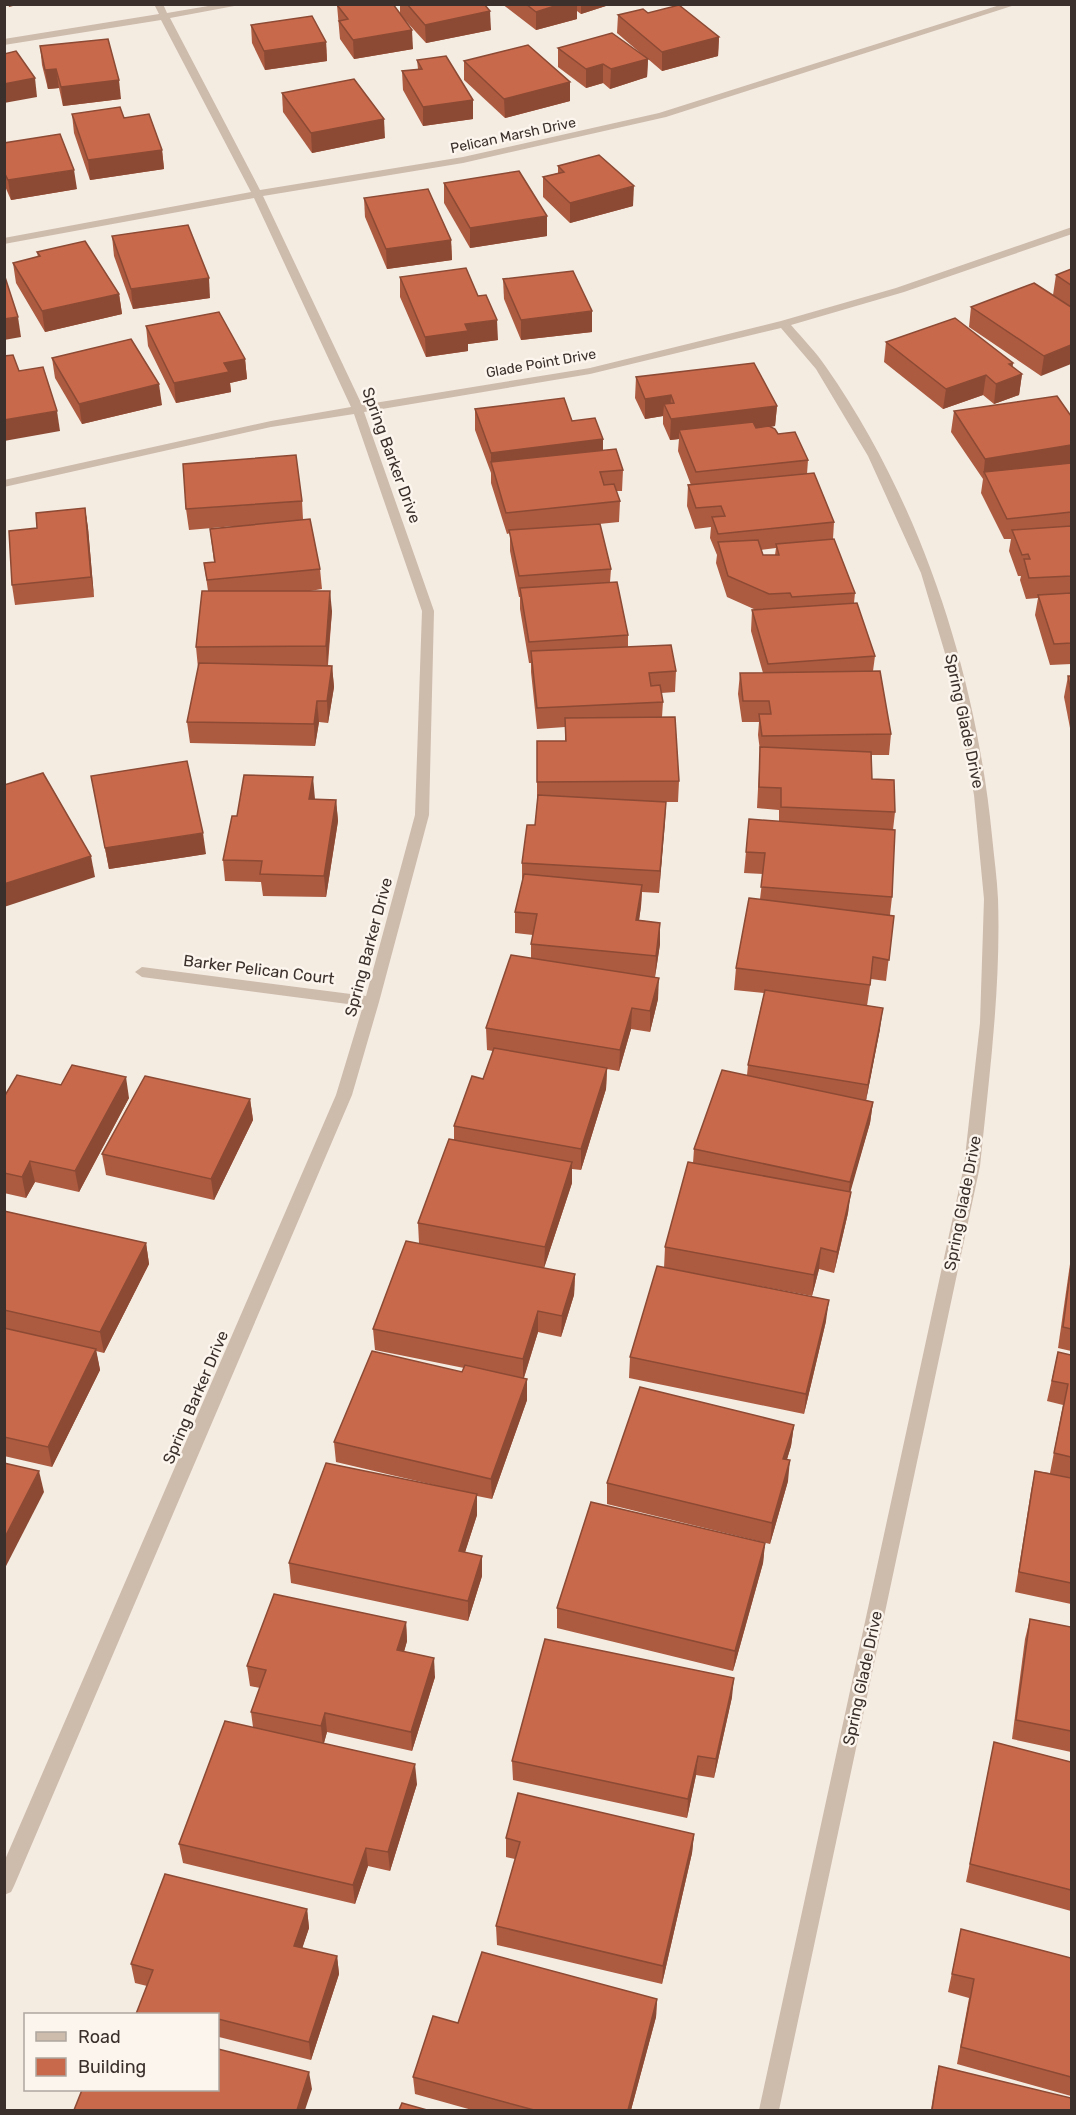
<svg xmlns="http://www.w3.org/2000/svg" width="1076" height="2115" font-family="Rubik,sans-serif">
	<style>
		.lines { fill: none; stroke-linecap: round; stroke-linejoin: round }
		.minor { fill: #cdbbac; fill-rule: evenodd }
		.wall { fill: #ac5a40; fill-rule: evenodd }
		.shaded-wall { fill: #8c4a34 }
		.building { fill: #c8694b; stroke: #8c4a34; stroke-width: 1.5 }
		.labels { text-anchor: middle; stroke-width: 5; stroke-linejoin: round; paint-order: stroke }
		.far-street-label { font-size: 14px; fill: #3b302b; stroke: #fbf5ee }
		.street-label { font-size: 16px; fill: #3b302b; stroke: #fbf5ee }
	</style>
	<rect width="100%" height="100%" fill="#f4ebe1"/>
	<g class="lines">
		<!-- minor -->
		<path class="minor" d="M154 4H163L167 13 220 4H245L170 18 260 190 463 157 659 113 1003 4H1018L666 117 463 163 263 196 362 405 590 368 781 321 896 288 1072 227V234L904 292 791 325C803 339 816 352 826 367 921 503 976 673 992 836 994 857 997 878 998 899 1001 988 989 1078 980 1166L779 2110H759L964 1166 980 1023 984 899 974 795 953 680 921 573 868 456 816 369 781 328 590 374 364 412 434 611 429 815 379 1002 352 1095 14 1886 11 1892 4 1895V1862L336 1095 363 1006 142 977 135 972 142 967 366 996 415 815 422 611 354 414 271 427 4 487V480L271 421 351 407 254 198 4 244V238L251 192 161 20 4 45V39L159 14Z"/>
	</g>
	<!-- wall -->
	<g class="wall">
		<polygon points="400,4 484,4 491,30 426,43 405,20 413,49 354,59 340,39 337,5 400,14"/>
		<polygon points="502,4 612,4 581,14 577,11 577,19 536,30"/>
		<polygon points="648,13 719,37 718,56 662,71 648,59 647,77 610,89 603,83 586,88 558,67 558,48 645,57 617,33 618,15"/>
		<polygon points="251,25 326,42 327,61 265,70 252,43"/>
		<polygon points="40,46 121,99 63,106 59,88 48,89 42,65"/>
		<polygon points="417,60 473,100 473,119 423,126 403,90 402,71 418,69"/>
		<polygon points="464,61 570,82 570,101 505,118 464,80"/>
		<polygon points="282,93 385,138 312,153 283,112"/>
		<polygon points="72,114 162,150 164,169 90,180 74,133"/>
		<polygon points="4,143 77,189 11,200 4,184"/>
		<polygon points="558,166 633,206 570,223 543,197 543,177 558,173"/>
		<polygon points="444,183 547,236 470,248 444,203"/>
		<polygon points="364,198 451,240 452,260 387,269 365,217"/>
		<polygon points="112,236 210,298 133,309 114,256"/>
		<polygon points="37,252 119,294 122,314 45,332 16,283 13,263 38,257"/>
		<polygon points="1071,269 1071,307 1041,376 969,327 971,307 1053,295 1056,275"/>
		<polygon points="400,277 498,340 468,344 468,351 426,357 400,297"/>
		<polygon points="503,279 592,332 521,340 504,299"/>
		<polygon points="146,326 245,359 247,379 230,383 231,392 176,403 148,346"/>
		<polygon points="886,342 1013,363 1012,367 1022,374 1019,395 994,404 983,395 943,409 884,362"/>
		<polygon points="52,358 162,405 82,424 55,378"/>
		<path d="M636 377 777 406 775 426 770 427 808 460 807 474 834 522 833 539 855 593 854 603 875 656 873 671 891 734 889 755H872V779L895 812 893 830 892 897 890 915 894 916 886 981 871 979 867 1006 880 1029 866 1100 873 1102 870 1123 850 1191 848 1213 834 1273 819 1269 812 1296 743 1283 826 1321 804 1414 629 1378 630 1357 664 1268 665 1247 693 1163 694 1149 747 1075 748 1065 764 993 734 990 736 968 760 899 763 874 744 873 746 852 779 821V810L757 808 760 751 758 735 759 722H742L738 694 740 673H763L751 631 752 610H756L727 597 716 563 717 555 710 538 711 527 695 529 687 506 688 485H691L678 451 679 439 670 440 663 424V416L645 419 635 398ZM776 548 775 555H763L761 550Z"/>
		<polygon points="475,409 572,421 623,470 622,491 616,491 620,501 619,522 589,525 611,569 610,582 628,635 628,647 676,671 675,692 661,693 663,702 662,717 679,781 678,802 666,802 659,893 642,892 641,906 639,920 660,923 660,944 655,977 658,999 650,1032 631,1029 619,1071 607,1069 606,1089 581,1170 572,1169 572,1183 544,1268 575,1274 574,1295 561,1337 538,1332 524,1378 527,1379 527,1400 492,1499 477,1496 477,1515 465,1552 482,1576 468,1621 291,1583 289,1563 434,1485 336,1462 334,1442 462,1372 464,1368 375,1350 373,1329 419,1243 418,1223 454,1140 454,1126 483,1079 493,1051 487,1050 486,1028 531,958 531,944 533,935 515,933 515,912 522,883 522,863 535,825 537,803 537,741 565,741 565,727 537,729 531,672 531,663 529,663 520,609 520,597 519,597 510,551 510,533 507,534 491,483 491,473 475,430"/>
		<polygon points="954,411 1071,416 1071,664 1050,665 1035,615 1038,598 1026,599 1020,580 1021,576 1018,576 1009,551 1011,539 1004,539 981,493 983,479 951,432"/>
		<polygon points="302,501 303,519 320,569 322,589 310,591 332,611 328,665 332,666 334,687 328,723 319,722 315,746 190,743 187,722 198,668 196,647 208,591 204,563 214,562 210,529 235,526 189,530 186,509"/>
		<polygon points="85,508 88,528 94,597 15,605 12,585"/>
		<polygon points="1068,676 1071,676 1071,733 1064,697"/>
		<polygon points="91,776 206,854 109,869"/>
		<polygon points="315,799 336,800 338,821 326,897 263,896 261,882 225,881 223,860 237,816"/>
		<polygon points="61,1085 129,1098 79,1192 35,1182 26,1198 4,1193 4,1097"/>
		<polygon points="250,1099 253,1120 214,1200 106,1175 102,1154"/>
		<polygon points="4,1211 146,1243 149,1264 104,1353 96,1351 100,1370 52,1467 4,1456"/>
		<polygon points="1071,1257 1071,1351 1058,1348"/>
		<polygon points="1058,1352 1071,1355 1071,1604 1015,1592 1031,1491 1035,1471 1050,1473 1063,1405 1047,1401"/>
		<polygon points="794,1425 791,1446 787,1459 788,1481 770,1544 607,1504 607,1483"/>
		<polygon points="765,1543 763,1563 733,1671 557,1628 557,1608"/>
		<polygon points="1030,1619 1071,1627 1071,1752 1012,1739 1025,1639"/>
		<polygon points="406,1622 407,1641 404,1651 435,1677 412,1751 327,1732 324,1743 417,1784 390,1871 368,1866 355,1904 183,1863 179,1844 253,1727 251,1712 260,1688 250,1686 247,1666"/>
		<polygon points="732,1697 714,1778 696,1775 687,1818 513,1780 512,1761"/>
		<polygon points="994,1742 1071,1762 1071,1911 966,1882"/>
		<polygon points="694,1834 692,1853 662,1984 497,1945 496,1926 515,1859 506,1857 506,1838"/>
		<polygon points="307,1909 309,1928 302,1948 337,1956 339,1974 311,2060 219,2037 218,2042 218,2014 147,1986 135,1983 131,1964"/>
		<polygon points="961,1929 1071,1958 1071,2096 957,2064 969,1998 948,1992"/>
		<polygon points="657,1999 656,2017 631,2110 472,2110 415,2094 413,2077 458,2023"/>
		<polygon points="939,2066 1071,2110 931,2110 935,2084"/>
	</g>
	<!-- shaded-wall -->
	<g class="shaded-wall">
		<polygon points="8,4 21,4 9,7"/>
		<polygon points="561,4 577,4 577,19 536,30 536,12"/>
		<polygon points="581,4 612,4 581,14"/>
		<polygon points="490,11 491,30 426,43 425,25"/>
		<polygon points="412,30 413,49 354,59 353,40"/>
		<polygon points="719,37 718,56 662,71 662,52"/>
		<polygon points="326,42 327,61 265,70 264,51"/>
		<polygon points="648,59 647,77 610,89 611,69"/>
		<polygon points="603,64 603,83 586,88 586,69"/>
		<polygon points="56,69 59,88 48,89 45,70"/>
		<polygon points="35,78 37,97 4,103 4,84"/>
		<polygon points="119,80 121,99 63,106 61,87"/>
		<polygon points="570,82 570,101 505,118 504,99"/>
		<polygon points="473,100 473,119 423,126 423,107"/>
		<polygon points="384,119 385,138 312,153 311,133"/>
		<polygon points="162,150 164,169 90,180 88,160"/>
		<polygon points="74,170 77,189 11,200 8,180"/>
		<polygon points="634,186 633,206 570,223 570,203"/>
		<polygon points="547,216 547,236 470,248 470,228"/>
		<polygon points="451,240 452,260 387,269 386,249"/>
		<polygon points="209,278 210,298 133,309 131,289"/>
		<polygon points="119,294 122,314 45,332 42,311"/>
		<polygon points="592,311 592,332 521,340 521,320"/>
		<polygon points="18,317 21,337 4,340 4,319"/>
		<polygon points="497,320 498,340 468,344 468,351 426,357 425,337 465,324"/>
		<polygon points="1071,345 1071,364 1041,376 1044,356"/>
		<polygon points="245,359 247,379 230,383 231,392 176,403 174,383 224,363"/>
		<polygon points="1013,363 1011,379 1022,374 1019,395 994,404 996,384 1009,364"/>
		<polygon points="986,375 983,395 943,409 946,389"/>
		<polygon points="159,384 162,405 82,424 79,404"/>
		<polygon points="671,395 670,416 664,404 663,416 645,419 645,399"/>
		<polygon points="777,406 775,426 682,438 679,430 679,439 670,440 671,419"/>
		<polygon points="57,411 60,431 4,441 4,420"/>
		<polygon points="603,439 603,459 491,463 491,453"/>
		<polygon points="1071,445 1071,465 984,472 983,479 985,459"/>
		<polygon points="85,508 88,528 94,597 91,577"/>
		<polygon points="330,591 332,611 327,667 326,646"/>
		<polygon points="332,666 334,687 328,723 327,701"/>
		<polygon points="317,701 319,722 315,746 314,724"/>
		<polygon points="313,777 315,799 311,820 309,799"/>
		<polygon points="336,800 338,821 326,897 324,876"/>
		<polygon points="666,802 665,823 659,893 660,871"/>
		<polygon points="203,833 206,854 109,869 105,848"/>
		<polygon points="91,856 95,877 4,907 4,884"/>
		<polygon points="642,885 641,906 636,941 636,920"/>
		<polygon points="660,923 660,944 655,977 656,956"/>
		<polygon points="659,978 658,999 650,1032 650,1011"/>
		<polygon points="632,1008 631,1029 619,1071 620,1050"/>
		<polygon points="883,1008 880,1029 865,1106 868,1085"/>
		<polygon points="607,1068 606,1089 581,1170 581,1149"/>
		<polygon points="126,1077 129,1098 79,1192 75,1171"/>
		<polygon points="250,1099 253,1120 214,1200 211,1179"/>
		<polygon points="873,1102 870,1123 847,1204 850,1182"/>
		<polygon points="30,1161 35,1182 26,1198 22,1177"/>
		<polygon points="572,1162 572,1183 544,1268 545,1247"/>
		<polygon points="851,1192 848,1213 834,1273 837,1252"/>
		<polygon points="146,1243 149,1264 104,1353 100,1332"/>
		<polygon points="821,1248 819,1269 812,1296 814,1275"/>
		<polygon points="575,1274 574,1295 561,1337 562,1316"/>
		<polygon points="829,1300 826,1321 804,1414 806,1394"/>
		<polygon points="538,1311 538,1332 523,1380 523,1359"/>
		<polygon points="96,1349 100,1370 52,1467 48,1447"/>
		<polygon points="527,1379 527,1400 492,1499 491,1479"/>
		<polygon points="794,1425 791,1446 781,1479 783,1459"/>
		<polygon points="790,1460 788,1481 770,1544 772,1523"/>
		<polygon points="39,1471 44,1492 4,1570 4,1539"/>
		<polygon points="477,1494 477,1515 459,1571 459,1551"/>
		<polygon points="765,1543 763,1563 733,1671 735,1651"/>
		<polygon points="482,1556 482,1576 468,1621 468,1601"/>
		<polygon points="406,1622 407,1641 399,1670 397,1650"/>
		<polygon points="434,1658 435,1677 412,1751 411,1732"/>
		<polygon points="734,1678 732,1697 714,1778 716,1759"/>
		<polygon points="325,1713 327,1732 323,1746 321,1726"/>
		<polygon points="698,1756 696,1775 687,1818 688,1799"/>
		<polygon points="415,1764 417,1784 390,1871 388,1852"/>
		<polygon points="694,1834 692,1853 662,1984 663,1966"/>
		<polygon points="366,1848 368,1866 355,1904 353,1885"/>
		<polygon points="307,1909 309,1928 297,1964 294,1946"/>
		<polygon points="337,1956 339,1974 311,2060 309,2042"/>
		<polygon points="657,1999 656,2017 631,2110 628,2110"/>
		<polygon points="218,2026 219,2037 218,2042"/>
		<polygon points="309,2072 312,2089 305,2110 297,2110"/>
	</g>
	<!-- building -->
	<g class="building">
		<polygon points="342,4 393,4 412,30 353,40 339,21 348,19 337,5"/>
		<polygon points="407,4 484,4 490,11 425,25"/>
		<polygon points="526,4 561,4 536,12"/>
		<polygon points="679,5 719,37 662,52 618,15 643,9 648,13"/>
		<polygon points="312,16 326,42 264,51 251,25"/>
		<polygon points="612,33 648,59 611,69 603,64 586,69 558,48"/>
		<polygon points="108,39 119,80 61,87 56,69 45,70 40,46"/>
		<polygon points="528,45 570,82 504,99 464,61"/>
		<polygon points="16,51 35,78 4,84 4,54"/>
		<polygon points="446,56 473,100 423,107 402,71 422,69 417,60"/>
		<polygon points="354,79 384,119 311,133 282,93"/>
		<polygon points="120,107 124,118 149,114 162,150 88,160 72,114"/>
		<polygon points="60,134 74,170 8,180 4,172 4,143"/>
		<polygon points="599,155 634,186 570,203 543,177 564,172 558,166"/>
		<polygon points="519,171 547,216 470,228 444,183"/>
		<polygon points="428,189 451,240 386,249 364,198"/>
		<polygon points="188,225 209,278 131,289 112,236"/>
		<polygon points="85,241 119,294 42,311 13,263 40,256 37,252"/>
		<polygon points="466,268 478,296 486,295 497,320 465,324 468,331 425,337 400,277"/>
		<polygon points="1071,269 1071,285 1056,275"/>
		<polygon points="573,271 592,311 521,320 503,279"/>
		<polygon points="4,274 18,317 4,319"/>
		<polygon points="1034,283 1071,307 1071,345 1044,356 971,307"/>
		<polygon points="219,312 245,359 224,363 229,372 174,383 146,326"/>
		<polygon points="955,318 1013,363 1009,364 1022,374 996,384 986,375 946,389 886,342"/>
		<polygon points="131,339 159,384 79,404 52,358"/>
		<polygon points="13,355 19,371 43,367 57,411 4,420 4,356"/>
		<polygon points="754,363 777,406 671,419 664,404 674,403 671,395 645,399 636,377"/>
		<polygon points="1057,396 1071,416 1071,445 985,459 954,411"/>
		<polygon points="564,398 572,421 595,418 603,439 491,453 475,409"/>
		<polygon points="753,422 756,428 769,426 775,429 778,434 795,432 808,460 696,472 679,430"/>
		<polygon points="616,449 623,470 600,472 604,485 614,484 620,501 506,513 491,462"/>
		<polygon points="296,455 302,501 186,509 183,464"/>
		<polygon points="1071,463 1071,512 1007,519 984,472"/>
		<polygon points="814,473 834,522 718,534 712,517 725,516 721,506 696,508 688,485"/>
		<polygon points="85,508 91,577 12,585 9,531 37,528 36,513"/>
		<polygon points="310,519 320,569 207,580 204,563 215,562 210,529"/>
		<polygon points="600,524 611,569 519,576 509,530"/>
		<polygon points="1071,526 1071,576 1029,578 1024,559 1030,559 1028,554 1022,555 1012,530"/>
		<polygon points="834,539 855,593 792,597 790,593 769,594 728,576 718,542 758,540 763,555 779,555 776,544"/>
		<polygon points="617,582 628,635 529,642 520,588"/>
		<polygon points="202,591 330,591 326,646 196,647"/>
		<polygon points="1071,593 1071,643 1054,644 1038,595"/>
		<polygon points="857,603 875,656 768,664 752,610"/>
		<polygon points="671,645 676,671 649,673 651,686 660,685 663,702 537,708 531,651"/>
		<polygon points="199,663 332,666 327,701 317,701 314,724 187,722"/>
		<polygon points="880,671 891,734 762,736 759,714 771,714 769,701 743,701 740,673"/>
		<polygon points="1068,676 1071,676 1071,694"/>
		<polygon points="675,717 679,781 537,782 537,741 566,741 565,718"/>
		<polygon points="760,747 871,752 872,779 894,780 895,812 781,807 781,788 759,787"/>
		<polygon points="187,761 203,833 105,848 91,776"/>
		<polygon points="43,773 91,856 4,884 4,785"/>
		<polygon points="244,775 313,777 309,799 336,800 324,876 260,874 262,861 223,860 232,816 237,816"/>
		<polygon points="538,795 666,802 660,871 522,863 527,825 535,825"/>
		<polygon points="749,819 895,830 892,897 761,887 765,853 746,852"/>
		<polygon points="524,874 642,885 636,920 660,923 656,956 531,944 537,914 515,912"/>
		<polygon points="749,898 894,916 889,960 873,957 870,985 736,968"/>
		<polygon points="511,955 659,978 650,1011 632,1008 620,1050 486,1028"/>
		<polygon points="765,990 883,1008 868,1085 748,1065"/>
		<polygon points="494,1048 607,1068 581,1149 454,1126 472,1076 483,1079"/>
		<polygon points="72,1065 126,1077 75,1171 30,1161 22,1177 4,1173 4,1097 17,1075 61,1085"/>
		<polygon points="722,1070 873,1102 850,1182 694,1149"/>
		<polygon points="145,1076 250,1099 211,1179 102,1154"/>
		<polygon points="449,1139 572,1162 545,1247 418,1223"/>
		<polygon points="688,1162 851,1192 837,1252 821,1248 814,1275 665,1247"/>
		<polygon points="4,1211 146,1243 100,1332 4,1310"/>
		<polygon points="406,1241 575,1274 562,1316 538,1311 523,1359 373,1329"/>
		<polygon points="657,1266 829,1300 806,1394 630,1357"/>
		<polygon points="1071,1266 1071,1329 1063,1327"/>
		<polygon points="4,1328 96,1349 48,1447 4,1437"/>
		<polygon points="372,1351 462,1372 465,1365 527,1379 491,1479 334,1442"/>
		<polygon points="1058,1352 1071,1355 1071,1457 1054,1453 1068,1384 1052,1381"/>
		<polygon points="640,1387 794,1425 783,1459 790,1460 772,1523 607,1483"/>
		<polygon points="4,1463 39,1471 4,1539"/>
		<polygon points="326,1463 477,1494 459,1551 482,1556 468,1601 289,1563"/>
		<polygon points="1035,1471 1071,1478 1071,1583 1019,1572"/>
		<polygon points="591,1502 765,1543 735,1651 557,1608"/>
		<polygon points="274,1594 406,1622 397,1650 434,1658 411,1732 325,1713 321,1726 251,1712 266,1670 247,1666"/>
		<polygon points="1030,1619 1071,1627 1071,1731 1016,1720"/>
		<polygon points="545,1639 734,1678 716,1759 698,1756 688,1799 512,1761"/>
		<polygon points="225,1721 415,1764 388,1852 366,1848 353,1885 179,1844"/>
		<polygon points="994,1742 1071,1762 1071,1890 970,1864"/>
		<polygon points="518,1793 694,1834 663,1966 496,1926 520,1842 506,1838"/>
		<polygon points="165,1874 307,1909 294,1946 337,1956 309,2042 218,2019 218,2014 136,2014 153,1970 131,1964"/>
		<polygon points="961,1929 1071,1958 1071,2077 961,2047 974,1979 952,1974"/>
		<polygon points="482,1952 657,1999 628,2110 534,2110 413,2077 433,2016 458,2023"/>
		<polygon points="218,2049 309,2072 297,2110 74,2110 82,2090 218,2090"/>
		<polygon points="939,2066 1071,2098 1071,2110 932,2110"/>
		<polygon points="402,2103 427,2110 399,2110"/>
	</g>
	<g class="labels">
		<!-- far-street labels -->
		<g class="far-street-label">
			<text transform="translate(513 135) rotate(-12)" y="5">Pelican Marsh Drive</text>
			<text transform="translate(541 363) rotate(-10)" y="5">Glade Point Drive</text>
		</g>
		<!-- street labels -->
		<g class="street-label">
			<text transform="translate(392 455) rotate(70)" y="6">Spring Barker Drive</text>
			<text transform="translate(965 721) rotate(78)" y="6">Spring Glade Drive</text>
			<text transform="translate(368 947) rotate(-75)" y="6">Spring Barker Drive</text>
			<text transform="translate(259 969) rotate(7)" y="6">Barker Pelican Court</text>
			<text transform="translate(962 1203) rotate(-79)" y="6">Spring Glade Drive</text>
			<text transform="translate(195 1397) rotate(-67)" y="6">Spring Barker Drive</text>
			<text transform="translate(862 1678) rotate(-78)" y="6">Spring Glade Drive</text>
		</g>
	</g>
	<!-- border -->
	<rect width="1076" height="2115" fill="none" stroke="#3b302b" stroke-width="12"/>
	<!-- legend -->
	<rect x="24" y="2013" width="195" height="78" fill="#fbf5ee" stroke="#aea6a0" stroke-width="1.5"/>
	<rect x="36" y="2032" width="30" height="9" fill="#cdbbac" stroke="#aea6a0" stroke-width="1.5"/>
	<text x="78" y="2043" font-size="18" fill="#3b302b">Road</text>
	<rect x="36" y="2058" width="30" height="18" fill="#c8694b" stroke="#aea6a0" stroke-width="1.5"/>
	<text x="78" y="2073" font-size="18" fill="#3b302b">Building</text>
</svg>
